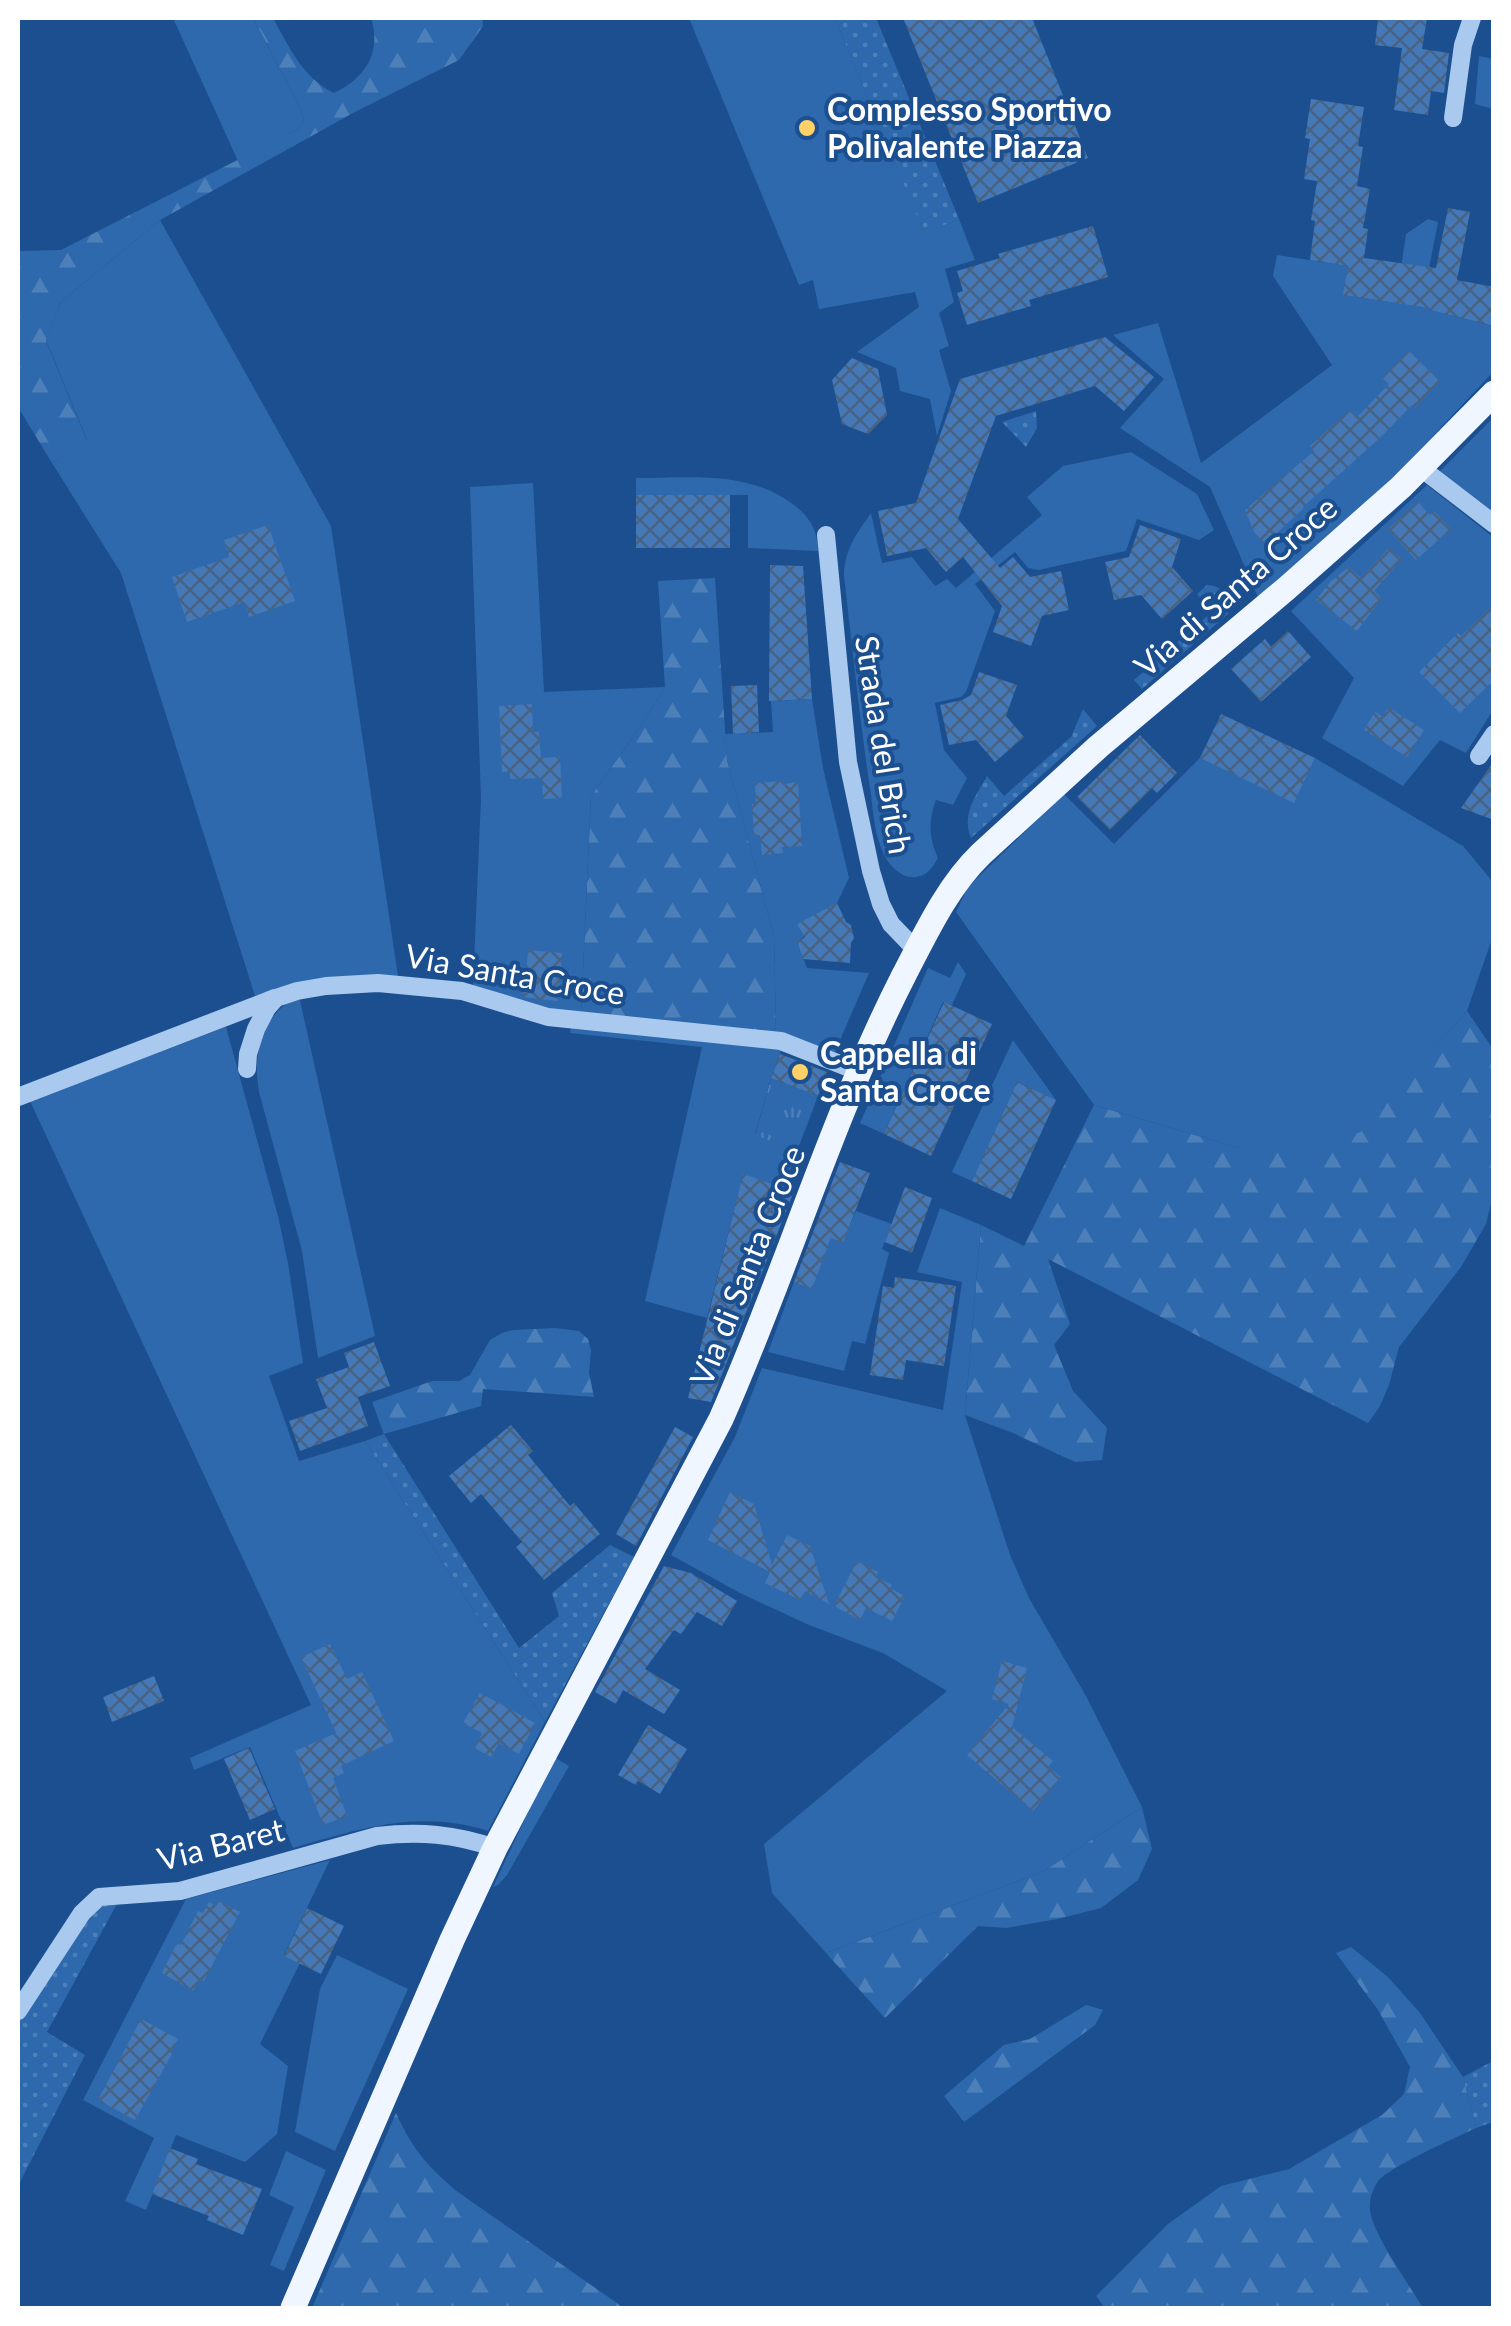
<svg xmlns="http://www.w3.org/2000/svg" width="1511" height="2326" font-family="Lato,sans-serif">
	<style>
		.grass { fill: url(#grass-dots) }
		.forest { fill: url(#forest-firs) }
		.park { fill: url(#park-tufts) }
		.garden { fill: #2e69ad }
		.building { fill: url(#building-cross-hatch) }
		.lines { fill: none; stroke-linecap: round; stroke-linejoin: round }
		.minor { stroke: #a9c9ee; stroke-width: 18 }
		.major { stroke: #f0f6ff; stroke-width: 25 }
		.poi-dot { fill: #ffd166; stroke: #1b4f8f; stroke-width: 4 }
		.labels { text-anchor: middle; stroke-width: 8; stroke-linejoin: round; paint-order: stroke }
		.poi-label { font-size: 32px; font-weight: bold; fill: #fff; stroke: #1b4f8f; text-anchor: start }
		.street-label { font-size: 32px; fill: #fff; stroke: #1b4f8f }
	</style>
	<defs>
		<pattern id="grass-dots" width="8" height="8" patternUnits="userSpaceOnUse" patternTransform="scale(2.5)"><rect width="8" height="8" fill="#2e69ad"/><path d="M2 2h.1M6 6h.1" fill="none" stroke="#4d80b9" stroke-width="1.8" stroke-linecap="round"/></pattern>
		<pattern id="forest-firs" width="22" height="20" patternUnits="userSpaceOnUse" patternTransform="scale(2.5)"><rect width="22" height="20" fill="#2e69ad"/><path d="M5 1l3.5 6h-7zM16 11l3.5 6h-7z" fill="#4d80b9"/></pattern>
		<pattern id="park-tufts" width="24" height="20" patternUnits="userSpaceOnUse" patternTransform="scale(2.5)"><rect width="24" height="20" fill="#2e69ad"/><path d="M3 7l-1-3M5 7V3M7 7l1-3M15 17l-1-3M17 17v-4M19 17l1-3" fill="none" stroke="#4d80b9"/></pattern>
		<pattern id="building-cross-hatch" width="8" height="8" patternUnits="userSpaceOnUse" patternTransform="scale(2.5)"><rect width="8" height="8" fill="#4478b7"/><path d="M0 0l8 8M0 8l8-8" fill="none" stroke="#486282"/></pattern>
	</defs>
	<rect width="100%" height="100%" fill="#1b4f8f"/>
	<!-- grass -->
	<g class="grass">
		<polygon points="835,18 876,18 959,219 924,234"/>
		<polygon points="1036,411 1037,428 1026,447 1002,422"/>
		<path d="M1207 585C1219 586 1226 591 1231 602L1228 614 1142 689 1134 680 1212 612 1197 594Z"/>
		<path d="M1083 709 1097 726 971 838C961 814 976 796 987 776L1004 796 1071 737Z"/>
		<polygon points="384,1434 519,1648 559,1616 552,1593 610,1545 634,1557 545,1722 365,1441"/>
		<polygon points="118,1902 47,2032 85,2055 18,2186 18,2021 83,1921 97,1905"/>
		<polygon points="1493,2061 1493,2122 1476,2128 1463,2077"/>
	</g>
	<!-- forest -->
	<g class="forest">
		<path d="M253 18H273C289 47 303 78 334 93 365 78 382 53 371 18H482L483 26 459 60 353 113 160 220 61 302 46 341 87 441 52 463 18 407V251L61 250 298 129 304 121 301 109Z"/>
		<polygon points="715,578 727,760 774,937 776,1032 581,1014 591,796 645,720 665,687 658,581"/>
		<polygon points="1467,1011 1493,1049 1493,1195 1486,1224 1461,1267 1399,1347 1389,1385 1380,1406 1368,1423 1048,1259 1070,1324 1054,1345 1073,1391 1107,1428 1102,1460 1075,1462 1013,1433 965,1415 981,1225 1024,1246 1094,1105 1239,1148 1361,1131"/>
		<polygon points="555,1328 579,1331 588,1339 591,1351 589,1373 594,1397 483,1389 481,1406 384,1434 372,1402 432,1381 459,1381 470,1375 490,1340 502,1333 513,1330"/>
		<polygon points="1142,1807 1152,1849 1138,1880 1101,1908 1057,1919 1006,1928 978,1926 885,2018 826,1953 1042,1872"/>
		<path d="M1351 1947 1388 1977 1420 2013 1463 2077 1476 2128C1455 2138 1391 2166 1378 2181 1372 2190 1369 2200 1370 2211 1373 2234 1410 2286 1423 2308H1105L1096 2296 1168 2224 1221 2186 1289 2169 1382 2115 1404 2094 1410 2067 1378 2010 1336 1953Z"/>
		<polygon points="1086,2005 1103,2010 1095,2025 964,2122 944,2096 1004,2045 1030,2039"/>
		<path d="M396 2113C413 2150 425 2163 455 2190L624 2308H312Z"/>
	</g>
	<!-- park -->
	<polygon class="park" points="771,1078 818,1096 797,1151 755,1136"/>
	<!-- garden -->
	<g class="garden">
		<polygon points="173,18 253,18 301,109 304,121 298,129 238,161"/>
		<polygon points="689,18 835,18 924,233 959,219 975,260 945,269 954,302 939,313 949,346 939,350 951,391 937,436 930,399 900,391 896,368 857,352 919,307 915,292 819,309 813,280 799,285"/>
		<polygon points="1479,56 1493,59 1493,109 1475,104"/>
		<polygon points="1428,219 1438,222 1428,274 1436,276 1430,310 1493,326 1493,372 1398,473 1258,597 1210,487 1120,428 1164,379 1113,335 1158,323 1201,463 1332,365 1273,276 1277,255 1348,266 1344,295 1396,303 1406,234"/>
		<polygon points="160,220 331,526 398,976 284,987 255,996 121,573 52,463 87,440 46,340 61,302"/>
		<polygon points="1493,418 1493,513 1439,472"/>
		<path d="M1131 452 1197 494 1214 530 1199 540 1137 519 1126 551 1038 570 1028 568 1015 552 975 584 995 611 966 692 961 697 935 703 944 750 967 778 953 805 936 800C928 821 929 838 938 858 933 867 927 876 916 877 900 879 887 863 882 850 873 830 873 804 869 782 859 714 852 645 844 576 844 550 857 533 871 513L882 563 912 557 935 586 947 579 956 588 1042 515 1027 497 1063 466Z"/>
		<path d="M636 478C691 478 748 470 794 505 810 517 818 531 818 551L748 548V495H636Z"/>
		<polygon points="533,483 544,692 665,687 645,720 591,796 581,1014 552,1012 473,986 481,798 470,487"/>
		<polygon points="1427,485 1493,537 1493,710 1466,753 1440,740 1403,786 1322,738 1354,678 1291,611"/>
		<polygon points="812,699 823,768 849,878 837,903 797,943 807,968 869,973 834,1054 776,1032 774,937 727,760 725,734 773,732 771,701"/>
		<polygon points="1200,758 1294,802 1315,758 1463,846 1493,882 1493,936 1467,1011 1361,1132 1308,1147 1239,1148 1094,1105 956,912 968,887 1064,794 1114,844"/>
		<polygon points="958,962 966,974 952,1005 943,1002 884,1134 860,1123 928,968 950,978"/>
		<path d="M299 996 375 1336 318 1358 302 1251 259 1092C252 1053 262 1014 299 996Z"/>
		<path d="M226 1027 278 1216 288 1263 303 1363 269 1376 299 1461 365 1441 545 1722 488 1831C418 1809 360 1829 293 1848L250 1747 194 1770 190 1758 311 1705 30 1101Z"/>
		<polygon points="571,1027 782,1048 771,1078 755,1135 797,1151 784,1187 743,1175 707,1318 645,1301 702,1047 570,1033"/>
		<polygon points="1013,1040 1056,1100 1017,1082 972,1181 952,1172"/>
		<polygon points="940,1208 981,1225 965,1415 1010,1555 1029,1598 1086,1696 1142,1807 1042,1872 826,1953 772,1893 764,1844 947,1691 883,1653 809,1625 740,1593 671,1555 735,1437 762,1368 943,1410 962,1282 917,1272"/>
		<polygon points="856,1211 892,1224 882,1249 889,1253 865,1344 852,1341 844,1371 768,1352 794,1282 812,1288 831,1238 843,1242"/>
		<polygon points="554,1757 569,1766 507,1875 498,1885 493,1887"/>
		<polygon points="330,1860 284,1955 300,1963 260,2044 288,2066 277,2134 245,2162 176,2135 146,2210 125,2201 154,2138 83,2100 186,1899"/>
		<polygon points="337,1955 408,1989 335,2151 295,2132 320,1989"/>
		<polygon points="286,2151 326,2170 284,2271 270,2265 294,2207 269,2195"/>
	</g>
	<!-- building -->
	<g class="building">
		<polygon points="903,18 1032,18 1088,158 978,203"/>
		<polygon points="1378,18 1427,18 1422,49 1449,53 1444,93 1431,91 1428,115 1394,110 1402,48 1375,45"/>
		<polygon points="1311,99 1364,107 1358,146 1363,147 1357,186 1370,189 1363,228 1368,229 1364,258 1436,268 1448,208 1470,212 1457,280 1494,287 1494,326 1430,310 1430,308 1343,295 1348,266 1310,260 1315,221 1311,220 1317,181 1304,179 1310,139 1305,138"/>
		<polygon points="1093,226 1108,277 1029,300 1031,306 967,325 957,293 963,291 957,271 1000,258 998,254"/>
		<polygon points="1105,337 1154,377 1124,411 1095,386 996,416 958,519 1000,568 1013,557 1030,577 1061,571 1069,610 1042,616 1031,646 993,632 1002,606 963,557 946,572 926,548 887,556 878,511 916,503 960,379"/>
		<polygon points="1409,351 1440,381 1414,408 1412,405 1382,436 1303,507 1304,508 1276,534 1275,532 1263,542 1254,532 1245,510 1314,451 1310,446 1350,410 1357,417 1389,384 1382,378"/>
		<polygon points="852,358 878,369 887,415 868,434 842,424 832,380"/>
		<rect x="636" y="495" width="94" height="53"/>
		<polygon points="1418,502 1430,515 1434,511 1451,529 1416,560 1388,529"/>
		<polygon points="268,525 295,601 249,617 245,602 187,622 172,577 229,557 224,540"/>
		<polygon points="1140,525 1181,539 1172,567 1193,591 1162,619 1141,595 1114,600 1105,562 1129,557"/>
		<polygon points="1389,548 1402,559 1374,591 1382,598 1357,631 1316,600 1330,582 1349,567 1361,578"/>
		<polygon points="770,565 803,566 812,699 769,701"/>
		<polygon points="1494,605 1494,680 1460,713 1419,672 1458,633 1461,636"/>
		<polygon points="1288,631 1311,657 1261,702 1231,669 1265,639 1271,647"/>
		<polygon points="979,672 1017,685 1006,716 1024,737 995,762 976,740 949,745 940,705 962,700 971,695"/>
		<polygon points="757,685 759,732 733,734 731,686"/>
		<polygon points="532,704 533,732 539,732 541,758 560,757 562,798 543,799 542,778 510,779 510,772 502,772 499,706"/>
		<polygon points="1388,707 1424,730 1407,757 1364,730 1375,712 1383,717"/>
		<polygon points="1221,714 1315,758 1294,803 1200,758"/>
		<polygon points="1140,735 1177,773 1157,793 1152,788 1110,830 1077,797"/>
		<polygon points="1494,761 1494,820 1461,808"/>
		<polygon points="783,781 784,784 798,782 802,846 782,847 783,853 762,855 760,835 754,835 752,804 756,804 755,783"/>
		<polygon points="837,903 846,922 851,925 854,938 851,943 850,963 803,959 797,942 805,937 797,924"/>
		<polygon points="528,950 562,953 558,1001 524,997"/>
		<polygon points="944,1002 992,1024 931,1156 884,1134"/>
		<polygon points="780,1054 827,1072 818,1096 771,1078"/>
		<polygon points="1017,1082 1056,1100 1011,1199 972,1181"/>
		<polygon points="840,1162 870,1173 843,1243 831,1238 812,1289 794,1282"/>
		<polygon points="743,1174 794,1191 711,1402 688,1398"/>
		<polygon points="905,1187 932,1198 912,1253 885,1242"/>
		<polygon points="895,1277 956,1286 944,1366 906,1360 903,1380 870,1375 883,1286 894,1288"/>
		<polygon points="374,1342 390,1386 358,1397 368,1426 300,1451 289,1421 327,1408 316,1379 349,1367 344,1353"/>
		<polygon points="511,1425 533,1451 528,1455 570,1506 574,1503 600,1534 544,1580 516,1547 522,1542 481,1494 471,1503 449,1476"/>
		<polygon points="675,1427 693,1437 636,1546 616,1534"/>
		<polygon points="730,1492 754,1504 772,1565 787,1535 810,1546 829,1604 805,1591 800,1600 765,1583 770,1572 708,1540"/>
		<polygon points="857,1561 878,1572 876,1577 892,1585 890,1588 905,1596 892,1621 866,1608 860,1620 834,1606"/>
		<polygon points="664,1566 691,1573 737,1601 722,1626 697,1612 681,1634 674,1630 645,1669 680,1690 664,1714 623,1690 616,1704 595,1692"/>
		<polygon points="330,1644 347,1679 362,1672 394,1741 341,1766 344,1773 333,1778 347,1816 323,1825 295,1751 336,1733 301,1657"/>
		<polygon points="1002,1661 1027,1668 1012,1727 1053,1761 1048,1767 1061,1777 1033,1811 967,1755 1009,1704 992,1699"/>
		<polygon points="154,1676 164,1701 112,1722 103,1697"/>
		<polygon points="480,1693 535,1723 519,1754 499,1743 491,1757 475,1748 482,1733 463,1723"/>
		<polygon points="648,1725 687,1749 660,1794 638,1781 636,1785 618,1775"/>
		<polygon points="249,1748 275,1809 250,1820 224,1759"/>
		<polygon points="218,1901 240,1912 204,1981 200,1979 193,1991 162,1973 177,1943 181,1945 198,1911 203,1913 209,1902 216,1906"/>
		<polygon points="307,1908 344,1926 321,1974 284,1956"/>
		<polygon points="141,2019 178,2039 171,2053 172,2054 135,2120 98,2100"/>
		<polygon points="170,2148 198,2159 196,2164 262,2189 243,2235 207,2220 209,2216 152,2194"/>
	</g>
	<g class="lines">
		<!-- minor -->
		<g class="minor">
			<polyline points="1453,118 1463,45 1472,18"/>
			<polyline points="1421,468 1494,524"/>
			<polyline points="826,535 848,762 871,871 881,904 891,924 917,951"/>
			<polyline points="1479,756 1494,734"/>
			<polyline points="247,1069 248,1054 256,1029 267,1008 276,998 297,991 326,986 378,983 462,991 548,1017 781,1041 860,1072"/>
			<polyline points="18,1097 275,998"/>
			<path d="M18 2011 82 1913 99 1897 180 1891 377 1836C419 1831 455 1834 495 1848"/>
		</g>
		<!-- major -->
		<path class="major" d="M293 2308 452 1940 495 1848 721 1419C786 1273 831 1118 904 975 926 933 947 887 981 854L1098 747 1287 588 1401 487 1494 393"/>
	</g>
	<!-- markers -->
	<g class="poi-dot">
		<circle cx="807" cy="128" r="10"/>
		<circle cx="800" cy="1072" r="10"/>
	</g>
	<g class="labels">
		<!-- poi labels -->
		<g class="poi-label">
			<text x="827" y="121">Complesso Sportivo<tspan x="827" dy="37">Polivalente Piazza</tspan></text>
			<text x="820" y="1065">Cappella di<tspan x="820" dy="37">Santa Croce</tspan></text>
		</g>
		<!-- street labels -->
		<g class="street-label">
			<text transform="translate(1236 587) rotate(-41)" y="11">Via di Santa Croce</text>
			<text transform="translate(883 745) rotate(81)" y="11">Strada del Brich</text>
			<text transform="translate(515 975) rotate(10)" y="11">Via Santa Croce</text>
			<text transform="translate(748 1266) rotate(-68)" y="11">Via di Santa Croce</text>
			<text transform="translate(221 1845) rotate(-14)" y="11">Via Baret</text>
		</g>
	</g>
	<!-- border -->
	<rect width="1511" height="2326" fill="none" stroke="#ffffff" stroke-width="40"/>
</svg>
